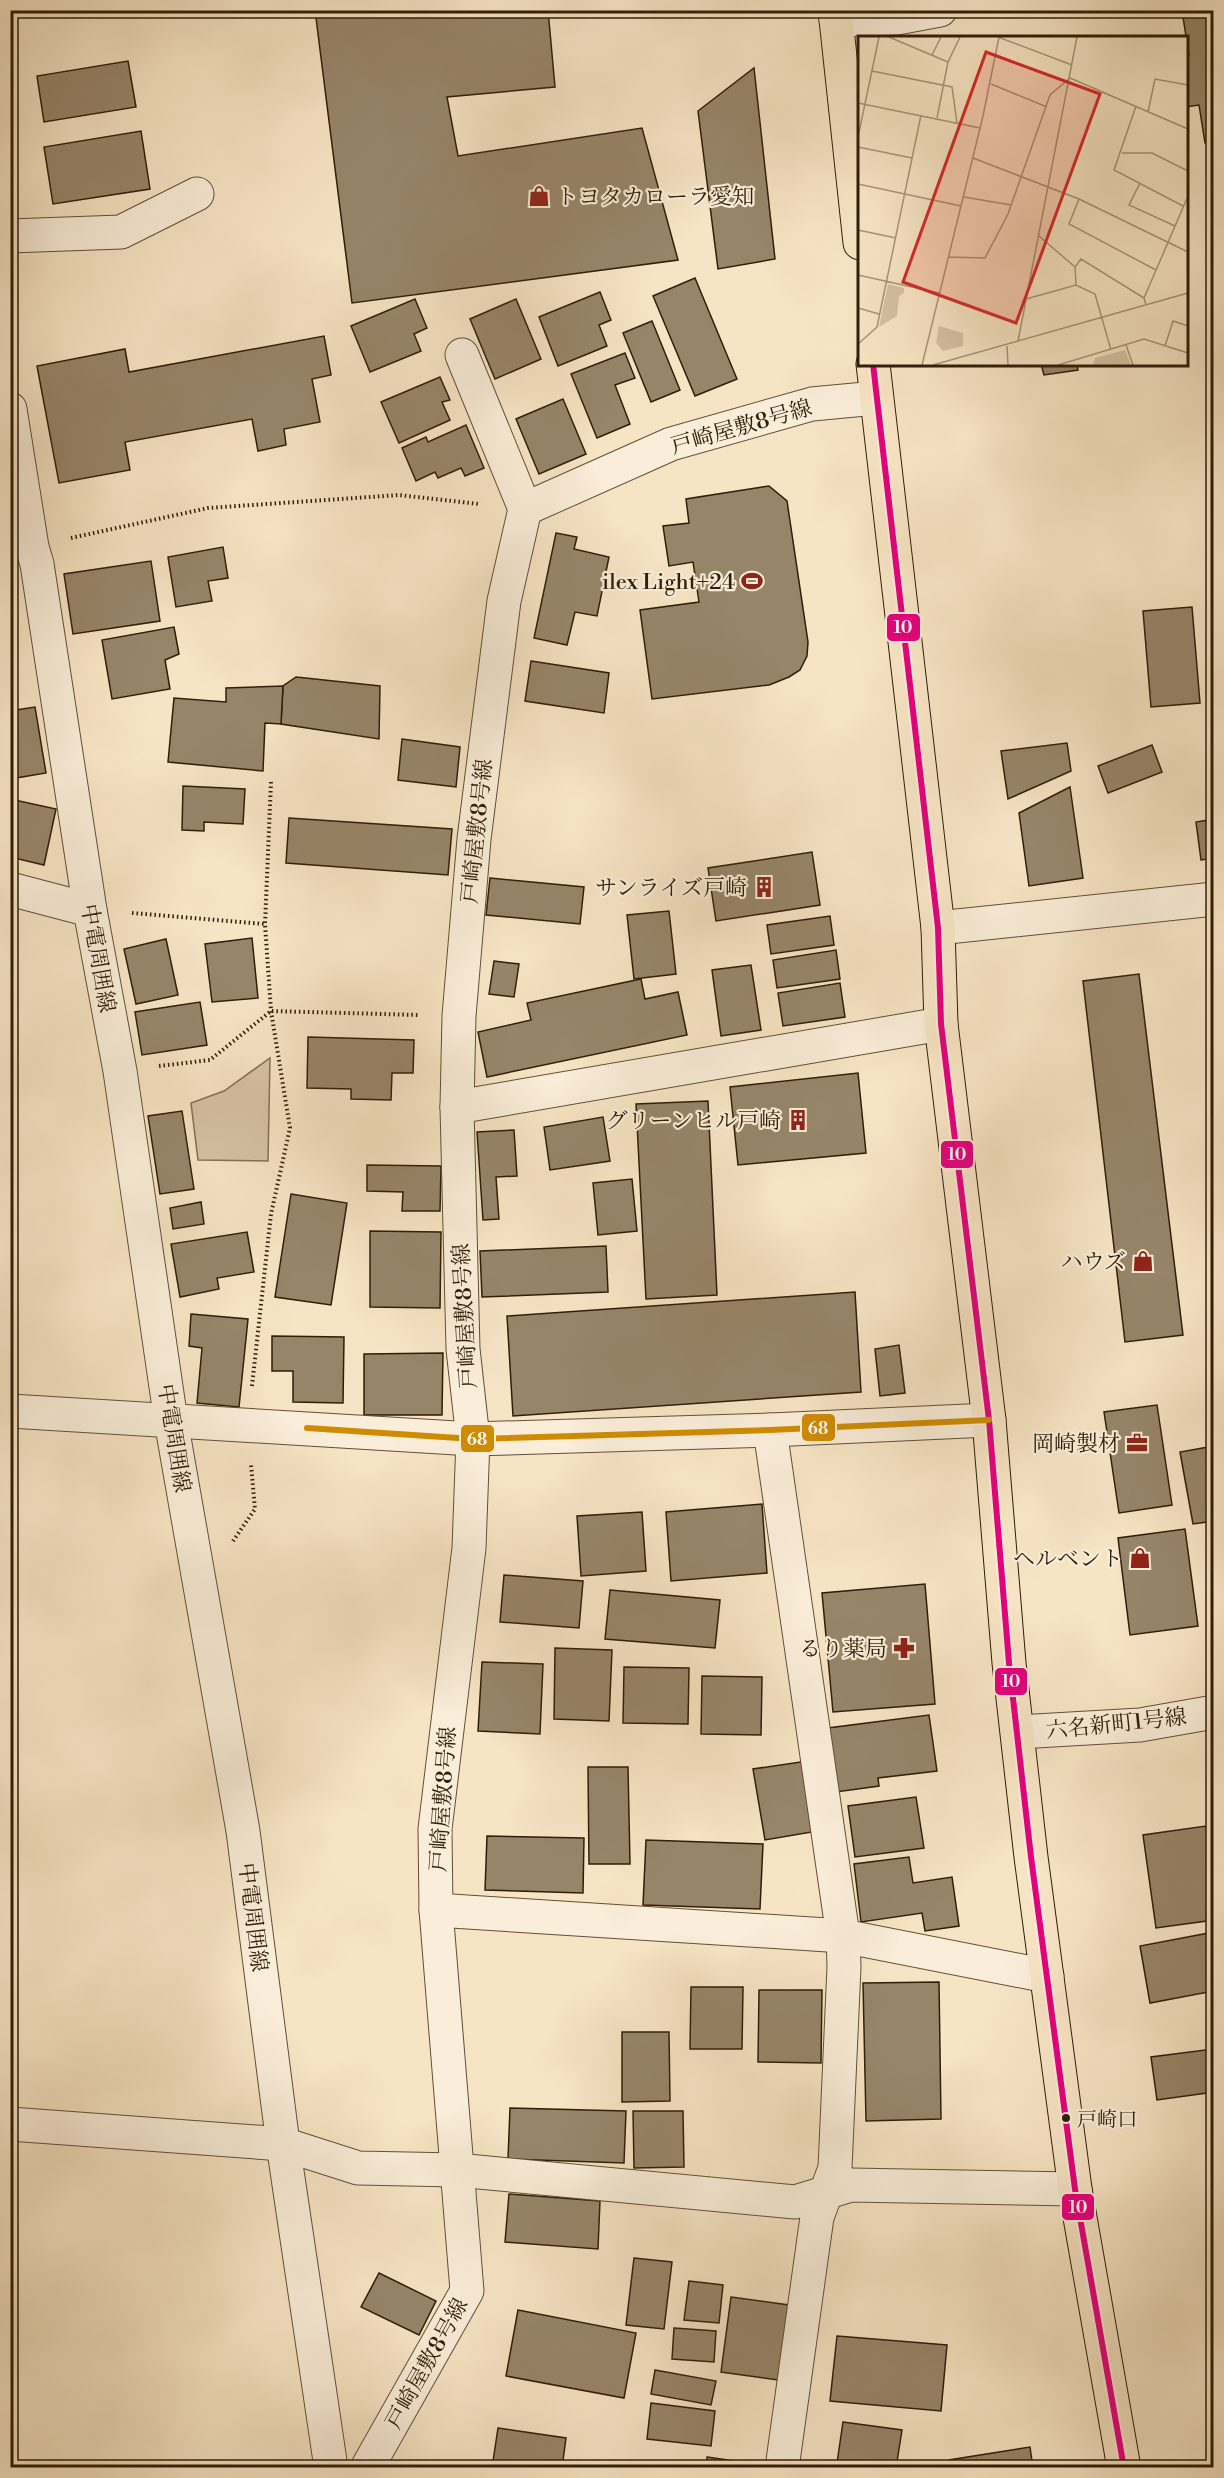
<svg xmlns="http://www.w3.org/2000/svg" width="1224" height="2478" font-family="'Libre Bodoni','Noto Serif JP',serif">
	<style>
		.green { fill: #d5c2a4; stroke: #827056; stroke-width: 1.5 }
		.building { fill: #97856a; stroke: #2f1e08; stroke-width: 1.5 }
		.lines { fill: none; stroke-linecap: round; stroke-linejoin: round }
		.minor-casing { stroke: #615037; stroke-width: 35 }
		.major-casing { stroke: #2f1e08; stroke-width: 35 }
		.path { stroke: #2f1e08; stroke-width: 4; stroke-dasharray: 1.5 3; stroke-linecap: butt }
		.minor { stroke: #faedd9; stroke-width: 33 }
		.major { stroke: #f7e4c4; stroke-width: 33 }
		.bus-1-casing { stroke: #faedd9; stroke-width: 10 }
		.bus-2-casing { stroke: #faedd9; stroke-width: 10 }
		.bus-1 { stroke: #e5007d; stroke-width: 6 }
		.bus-2 { stroke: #cf8b02; stroke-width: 6 }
		.bus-dot { fill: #2f1e08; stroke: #faedd9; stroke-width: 2 }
		.labels { text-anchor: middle; stroke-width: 4.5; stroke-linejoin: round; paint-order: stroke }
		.bus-label { font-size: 20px; fill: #2f1e08; stroke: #faedd9; text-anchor: start }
		.poi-label { font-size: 22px; fill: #2f1e08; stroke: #faedd9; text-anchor: end }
		.street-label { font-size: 22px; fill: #2f1e08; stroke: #faedd9 }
		.inset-road { fill: none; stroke: #a79579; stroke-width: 1.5 }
		.view { fill: #d62828; fill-opacity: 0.15; stroke: #d62828; stroke-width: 3 }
		.inset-edge { fill: none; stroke: #2f1e08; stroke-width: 3 }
		.line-badge { stroke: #faedd9; stroke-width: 2 }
		.badge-label { font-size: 16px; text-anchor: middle; font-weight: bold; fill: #fff }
	</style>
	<rect width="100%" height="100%" fill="#f7e4c4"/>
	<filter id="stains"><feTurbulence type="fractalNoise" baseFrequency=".00333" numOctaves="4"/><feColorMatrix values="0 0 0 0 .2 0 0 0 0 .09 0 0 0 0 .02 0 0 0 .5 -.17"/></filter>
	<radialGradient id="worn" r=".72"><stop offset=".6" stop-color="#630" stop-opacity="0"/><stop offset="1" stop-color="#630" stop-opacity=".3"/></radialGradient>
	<!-- green -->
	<polygon class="green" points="270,1058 268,1161 198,1160 191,1103 224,1091"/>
	<!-- building -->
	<g class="building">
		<polygon points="315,10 548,10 555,87 447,97 458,156 642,128 678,260 352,303"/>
		<polygon points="1214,10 1214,142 1205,143 1199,105 1186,107 1186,55 1189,55 1182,11"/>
		<polygon points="128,61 136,107 44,122 37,76"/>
		<polygon points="754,68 775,259 718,269 698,111"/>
		<polygon points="141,131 150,189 53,204 44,147"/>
		<polygon points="695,278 737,379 695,396 653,296"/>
		<polygon points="600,292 611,320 599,325 607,346 558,366 539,317"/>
		<polygon points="415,299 427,328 414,334 421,351 370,372 351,326"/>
		<polygon points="516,299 541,359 495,379 470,319"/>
		<polygon points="652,321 680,390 651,402 623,333"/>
		<polygon points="324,336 331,375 312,379 320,422 284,429 286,445 258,451 252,419 125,442 130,470 59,483 37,366 125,349 129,372"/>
		<polygon points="625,353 635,378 615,385 630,424 597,438 571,374"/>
		<polygon points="1041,364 1077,364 1078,370 1044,375"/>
		<polygon points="440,377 450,400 442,402 450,420 399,443 381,402"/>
		<polygon points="563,399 586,454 539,474 516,419"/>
		<polygon points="466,425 484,468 465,476 461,468 438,478 435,472 416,481 402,448 426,437 428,442"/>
		<polygon points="769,486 787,501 808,642 807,656 800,670 789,677 769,685 652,699 640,610 699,602 693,562 669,566 663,526 689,523 686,499"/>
		<polygon points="556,533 577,537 574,549 609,557 597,616 575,612 567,645 534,638"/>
		<polygon points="223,547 228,578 208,581 212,601 176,607 168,557"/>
		<polygon points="151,561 160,621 73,634 64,574"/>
		<polygon points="1192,607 1200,703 1151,707 1143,611"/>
		<polygon points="174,627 179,654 165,660 170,689 112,699 102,640"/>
		<polygon points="531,661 609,673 604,713 525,701"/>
		<polygon points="296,677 380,686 379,739 281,724 283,686"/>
		<polygon points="283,686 281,724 265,723 263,771 168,762 174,698 226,702 226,688"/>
		<polygon points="35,707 46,773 10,779 10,711"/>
		<polygon points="402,739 460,747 456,787 398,780"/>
		<polygon points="1067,743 1071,771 1008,799 1001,751"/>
		<polygon points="1152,745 1162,772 1108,793 1098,766"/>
		<polygon points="183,786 245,789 243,824 204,822 204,831 182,830"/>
		<polygon points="1070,787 1083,878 1029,886 1019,813"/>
		<polygon points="10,799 56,809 44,865 10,857"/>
		<polygon points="289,818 452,829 448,875 286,863"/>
		<polygon points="1214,819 1214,858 1201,860 1196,822"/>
		<polygon points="812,852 820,905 716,921 708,868"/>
		<polygon points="490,878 584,887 580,924 486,915"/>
		<polygon points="669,911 676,974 634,979 627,915"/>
		<polygon points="830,916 834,945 771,954 767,925"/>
		<polygon points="252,938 258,998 212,1002 205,944"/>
		<polygon points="166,939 178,995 136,1004 124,949"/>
		<polygon points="836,950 840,979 777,988 773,960"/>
		<polygon points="494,961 519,964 514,997 489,994"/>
		<polygon points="751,965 761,1030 721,1036 712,970"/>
		<polygon points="1139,974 1183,1335 1125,1342 1083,981"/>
		<polygon points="641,979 645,999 678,992 687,1035 487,1077 478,1032 531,1020 527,1003"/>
		<polygon points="840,983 845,1017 783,1026 778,993"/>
		<polygon points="200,1002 207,1045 142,1055 135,1012"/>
		<polygon points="308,1037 414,1040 413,1073 392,1073 391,1100 351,1099 351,1089 307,1088"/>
		<polygon points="858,1073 866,1153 738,1165 730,1087"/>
		<polygon points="708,1101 717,1295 646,1299 636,1104"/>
		<polygon points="182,1111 194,1189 160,1194 148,1116"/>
		<polygon points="603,1117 610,1161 550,1170 544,1127"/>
		<polygon points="514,1130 517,1176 496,1177 499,1219 483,1220 477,1132"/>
		<polygon points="367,1165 441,1166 440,1211 402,1211 403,1192 367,1191"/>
		<polygon points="632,1179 637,1231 598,1235 593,1183"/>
		<polygon points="291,1194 347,1203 331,1305 275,1297"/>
		<polygon points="201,1202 204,1224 173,1229 170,1208"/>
		<polygon points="370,1231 441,1232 440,1308 370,1307"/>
		<polygon points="247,1232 254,1272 217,1278 219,1289 180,1297 171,1244"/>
		<polygon points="606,1246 608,1292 482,1297 480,1251"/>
		<polygon points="855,1292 861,1392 513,1416 507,1316"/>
		<polygon points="191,1314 248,1319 239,1407 197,1403 202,1348 189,1346"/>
		<polygon points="272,1336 344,1337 343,1403 293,1402 293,1371 272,1371"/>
		<polygon points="899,1345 905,1393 880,1396 875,1349"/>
		<polygon points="443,1353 442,1415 364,1415 364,1354"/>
		<polygon points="1157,1405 1172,1505 1119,1513 1104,1412"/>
		<polygon points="1214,1446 1214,1521 1193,1524 1180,1452"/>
		<polygon points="762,1504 767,1573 671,1581 666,1512"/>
		<polygon points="642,1512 646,1571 581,1576 577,1516"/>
		<polygon points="1185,1529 1198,1626 1130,1635 1118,1538"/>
		<polygon points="504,1575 583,1581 579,1628 500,1622"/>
		<polygon points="925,1584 935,1704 833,1712 822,1593"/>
		<polygon points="610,1590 720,1600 715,1648 605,1639"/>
		<polygon points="555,1648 612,1650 609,1721 554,1719"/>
		<polygon points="482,1662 543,1664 540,1734 478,1731"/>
		<polygon points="624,1667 689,1668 688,1724 623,1723"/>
		<polygon points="702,1676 762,1677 761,1735 701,1734"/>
		<polygon points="929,1715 937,1771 878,1778 879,1786 836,1792 828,1728"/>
		<polygon points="807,1761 818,1831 765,1840 753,1769"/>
		<polygon points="588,1767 628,1767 630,1864 589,1864"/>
		<polygon points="916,1797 924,1848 855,1857 848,1806"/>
		<polygon points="1206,1826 1208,1841 1214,1840 1214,1920 1156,1928 1143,1835"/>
		<polygon points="487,1836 584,1838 583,1893 485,1890"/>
		<polygon points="646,1840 763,1844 760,1909 643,1905"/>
		<polygon points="909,1857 913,1883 952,1877 959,1926 925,1931 922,1913 861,1922 854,1864"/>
		<polygon points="1214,1932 1214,1991 1150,2003 1140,1946"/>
		<polygon points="939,1982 941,2119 866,2121 863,1983"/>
		<polygon points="691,1987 743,1987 742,2049 690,2049"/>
		<polygon points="759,1990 822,1990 821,2063 758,2062"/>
		<polygon points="622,2032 669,2032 670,2101 622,2102"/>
		<polygon points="1213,2049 1214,2092 1157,2100 1151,2057"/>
		<polygon points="510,2108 626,2111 624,2163 508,2159"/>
		<polygon points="633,2111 683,2111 684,2167 634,2168"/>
		<polygon points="509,2194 600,2201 598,2249 505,2242"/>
		<polygon points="634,2258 672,2262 664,2329 626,2325"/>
		<polygon points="379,2273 436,2301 419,2335 361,2307"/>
		<polygon points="689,2281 723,2285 719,2323 684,2320"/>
		<polygon points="731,2297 789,2305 778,2380 721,2372"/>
		<polygon points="518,2310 636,2333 624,2398 506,2376"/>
		<polygon points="674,2328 716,2331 714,2362 672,2359"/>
		<polygon points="837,2336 947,2345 941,2411 830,2401"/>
		<polygon points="655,2370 716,2381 711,2405 651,2394"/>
		<polygon points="651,2403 715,2411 711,2446 647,2439"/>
		<polygon points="843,2422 902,2430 896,2468 872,2468 837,2463"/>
		<polygon points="498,2428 566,2438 562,2468 492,2468"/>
		<polygon points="1030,2447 1033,2468 950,2468 949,2460"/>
		<polygon points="707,2457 764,2465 764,2468 706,2468"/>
	</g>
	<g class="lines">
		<defs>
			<g id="minor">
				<polyline points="836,20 897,18 940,10"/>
				<polyline points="10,236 121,232 197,194"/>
				<polyline points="462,355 525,509"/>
				<polyline points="10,409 32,547 37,564 90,910 120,1071 171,1421 243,1831 283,2144 331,2468"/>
				<polyline points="10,889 90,910"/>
				<polyline points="938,928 1214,899"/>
				<polyline points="457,1107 941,1024"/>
				<polyline points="10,1411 473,1439 770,1430 989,1420"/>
				<polyline points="770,1430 843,1936 844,1967 835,2168 817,2217 782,2468"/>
				<polyline points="1018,1732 1140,1725 1214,1712"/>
				<polyline points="436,1910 843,1936 1047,1976"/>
				<polyline points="10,2124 283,2144 358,2168 457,2170 795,2202 851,2185 1075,2189"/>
				<polyline points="367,2468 467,2291 436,1910 435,1829 469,1548 473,1439 463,1349 457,1107 459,1016 474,839 504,601 525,509 671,444 812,404 876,398"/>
			</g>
			<g id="major">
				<polyline points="835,10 860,243"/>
				<polyline points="873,364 938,928 941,1024 989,1420 1009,1663 1031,1857 1075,2189 1124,2468"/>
			</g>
		</defs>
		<!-- minor casing -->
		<use href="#minor" class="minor-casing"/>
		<!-- major casing -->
		<use href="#major" class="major-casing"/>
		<!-- path -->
		<g class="path">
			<polyline points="71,538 208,508 399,495 479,504"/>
			<polyline points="132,913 265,924"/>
			<polyline points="159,1066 210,1060 271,1011 419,1015"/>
			<polyline points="252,1386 271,1214 290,1128 271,1011 265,924 271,782"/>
			<polyline points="233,1541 255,1509 251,1465"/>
		</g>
		<!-- minor -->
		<use href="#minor" class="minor"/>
		<!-- major -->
		<use href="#major" class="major"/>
		<defs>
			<polyline id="bus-1" points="873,364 938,928 941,1024 989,1420 1009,1663 1031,1857 1075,2189 1124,2468"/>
			<polyline id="bus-2" points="307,1428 473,1439 770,1430 989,1420"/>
		</defs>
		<!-- bus-1 casing -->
		<use href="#bus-1" class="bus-1-casing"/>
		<!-- bus-2 casing -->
		<use href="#bus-2" class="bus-2-casing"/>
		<!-- bus-1 -->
		<use href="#bus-1" class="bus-1"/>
		<!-- bus-2 -->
		<use href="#bus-2" class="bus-2"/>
	</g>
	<!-- icons -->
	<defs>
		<symbol id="shop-bare" viewBox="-9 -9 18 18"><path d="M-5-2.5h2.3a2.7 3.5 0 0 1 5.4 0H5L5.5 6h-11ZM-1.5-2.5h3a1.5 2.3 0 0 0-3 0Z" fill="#8f2418" stroke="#faedd9" stroke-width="2.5" paint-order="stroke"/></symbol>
		<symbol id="stadium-bare" viewBox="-9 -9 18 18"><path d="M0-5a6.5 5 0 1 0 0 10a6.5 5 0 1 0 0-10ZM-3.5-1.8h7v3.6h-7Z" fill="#8f2418" stroke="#faedd9" stroke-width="2.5" paint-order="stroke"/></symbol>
		<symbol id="building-bare" viewBox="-9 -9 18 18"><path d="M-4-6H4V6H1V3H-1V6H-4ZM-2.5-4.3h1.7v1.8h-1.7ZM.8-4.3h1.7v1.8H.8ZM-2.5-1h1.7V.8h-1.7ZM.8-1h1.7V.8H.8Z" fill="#8f2418" stroke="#faedd9" stroke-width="2.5" paint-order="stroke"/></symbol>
		<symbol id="office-bare" viewBox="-9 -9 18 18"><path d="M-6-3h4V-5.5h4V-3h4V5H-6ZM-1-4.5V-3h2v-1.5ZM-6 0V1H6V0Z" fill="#8f2418" stroke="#faedd9" stroke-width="2.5" paint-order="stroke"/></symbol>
		<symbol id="pharmacy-bare" viewBox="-9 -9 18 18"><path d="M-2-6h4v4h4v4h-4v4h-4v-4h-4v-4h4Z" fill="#8f2418" stroke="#faedd9" stroke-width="2.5" paint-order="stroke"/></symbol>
	</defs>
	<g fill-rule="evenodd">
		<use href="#shop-bare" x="524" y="181" width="30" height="30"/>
		<use href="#stadium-bare" x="737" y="566" width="30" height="30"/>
		<use href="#building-bare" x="749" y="872" width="30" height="30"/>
		<use href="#building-bare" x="783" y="1105" width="30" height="30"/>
		<use href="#shop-bare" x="1128" y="1246" width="30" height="30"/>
		<use href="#office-bare" x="1122" y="1428" width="30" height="30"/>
		<use href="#shop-bare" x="1125" y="1543" width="30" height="30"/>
		<use href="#pharmacy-bare" x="889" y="1633" width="30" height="30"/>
	</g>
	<!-- markers -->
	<circle class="bus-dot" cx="1066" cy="2118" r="5"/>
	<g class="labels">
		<!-- bus labels -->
		<g class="bus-label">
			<text x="1077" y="2126">戸崎口</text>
		</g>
		<!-- poi labels -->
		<g class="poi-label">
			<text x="556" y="204" text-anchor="start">トヨタカローラ愛知</text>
			<text x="735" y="589">ilex Light+24</text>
			<text x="747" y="895">サンライズ戸崎</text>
			<text x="781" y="1128">グリーンヒル戸崎</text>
			<text x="1126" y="1269">ハウズ</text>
			<text x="1120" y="1451">岡崎製材</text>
			<text x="1123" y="1566">ヘルベント</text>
			<text x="887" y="1656">るり薬局</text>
		</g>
		<!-- street labels -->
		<g class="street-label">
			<text transform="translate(741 426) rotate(-16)" y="8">戸崎屋敷8号線</text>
			<text transform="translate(476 831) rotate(-84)" y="8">戸崎屋敷8号線</text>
			<text transform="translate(99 958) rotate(80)" y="8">中電周囲線</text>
			<text transform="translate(464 1316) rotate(-93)" y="8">戸崎屋敷8号線</text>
			<text transform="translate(175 1438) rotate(81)" y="8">中電周囲線</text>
			<text transform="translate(1116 1723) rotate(-6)" y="8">六名新町1号線</text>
			<text transform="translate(442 1799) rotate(-86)" y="8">戸崎屋敷8号線</text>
			<text transform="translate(254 1917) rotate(83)" y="8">中電周囲線</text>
			<text transform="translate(426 2363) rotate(-61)" y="8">戸崎屋敷8号線</text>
		</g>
	</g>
	<!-- overview -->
	<g transform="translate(858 36)">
		<rect width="330" height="330" fill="#f7e4c4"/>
		<path d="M30 248 46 252V257L41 260 39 280 21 291ZM81 290 105 297V310L85 315 78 307ZM267 314 273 329H235L237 322Z" fill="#d5c2a4"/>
		<path class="inset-road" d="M31 1 90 26 79 82M140 1 214 29M74 19 83 1M90 26 102 1M14 35 94 51 99 87M212 42 330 93M133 48 189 71M0 67 122 92M278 70 256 134 325 170M290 76 297 43 330 49M0 101 21 1M0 111 54 122M264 117H294L330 135M115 122 221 163 330 216M282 147 271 169 317 190M0 148 103 170M106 161 153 169M221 163 211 188 298 234M0 194 38 202M181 200 217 231M90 221 127 222 150 178 192 59 212 42M0 239 81 257M218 249 217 231 223 223 286 262M168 263 218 249 237 258 253 314M288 269 286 262 330 160M0 272 21 278M160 305 219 1M0 308 19 291 63 79M268 309 275 329M149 310 150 329M307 310 315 285 330 290M64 329 125 80 141 1M75 329 330 257M200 329 286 303 330 317"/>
		<path class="view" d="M128 16 242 58 158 287 45 246Z"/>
		<rect width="330" height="330" class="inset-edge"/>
	</g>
	<g class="line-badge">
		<rect x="886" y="613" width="35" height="29" rx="6" fill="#e5007d"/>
		<rect x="940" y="1140" width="34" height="29" rx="6" fill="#e5007d"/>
		<rect x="801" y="1413" width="35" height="29" rx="6" fill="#cf8b02"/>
		<rect x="460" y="1424" width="35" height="29" rx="6" fill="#cf8b02"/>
		<rect x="994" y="1667" width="34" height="29" rx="6" fill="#e5007d"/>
		<rect x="1061" y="2193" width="34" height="28" rx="6" fill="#e5007d"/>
	</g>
	<g class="badge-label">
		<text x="903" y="633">10</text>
		<text x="957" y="1160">10</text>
		<text x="818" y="1434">68</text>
		<text x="477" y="1445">68</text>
		<text x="1011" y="1687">10</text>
		<text x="1078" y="2213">10</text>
	</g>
	<!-- margin -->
	<rect width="1224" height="2478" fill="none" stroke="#f7e4c4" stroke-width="36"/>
	<rect x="12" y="12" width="1200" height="2454" fill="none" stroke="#2f1e08" stroke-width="3"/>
	<rect x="18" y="18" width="1188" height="2442" fill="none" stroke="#2f1e08" stroke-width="1.5"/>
	<rect width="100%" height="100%" filter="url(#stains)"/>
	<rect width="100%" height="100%" fill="url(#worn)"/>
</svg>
